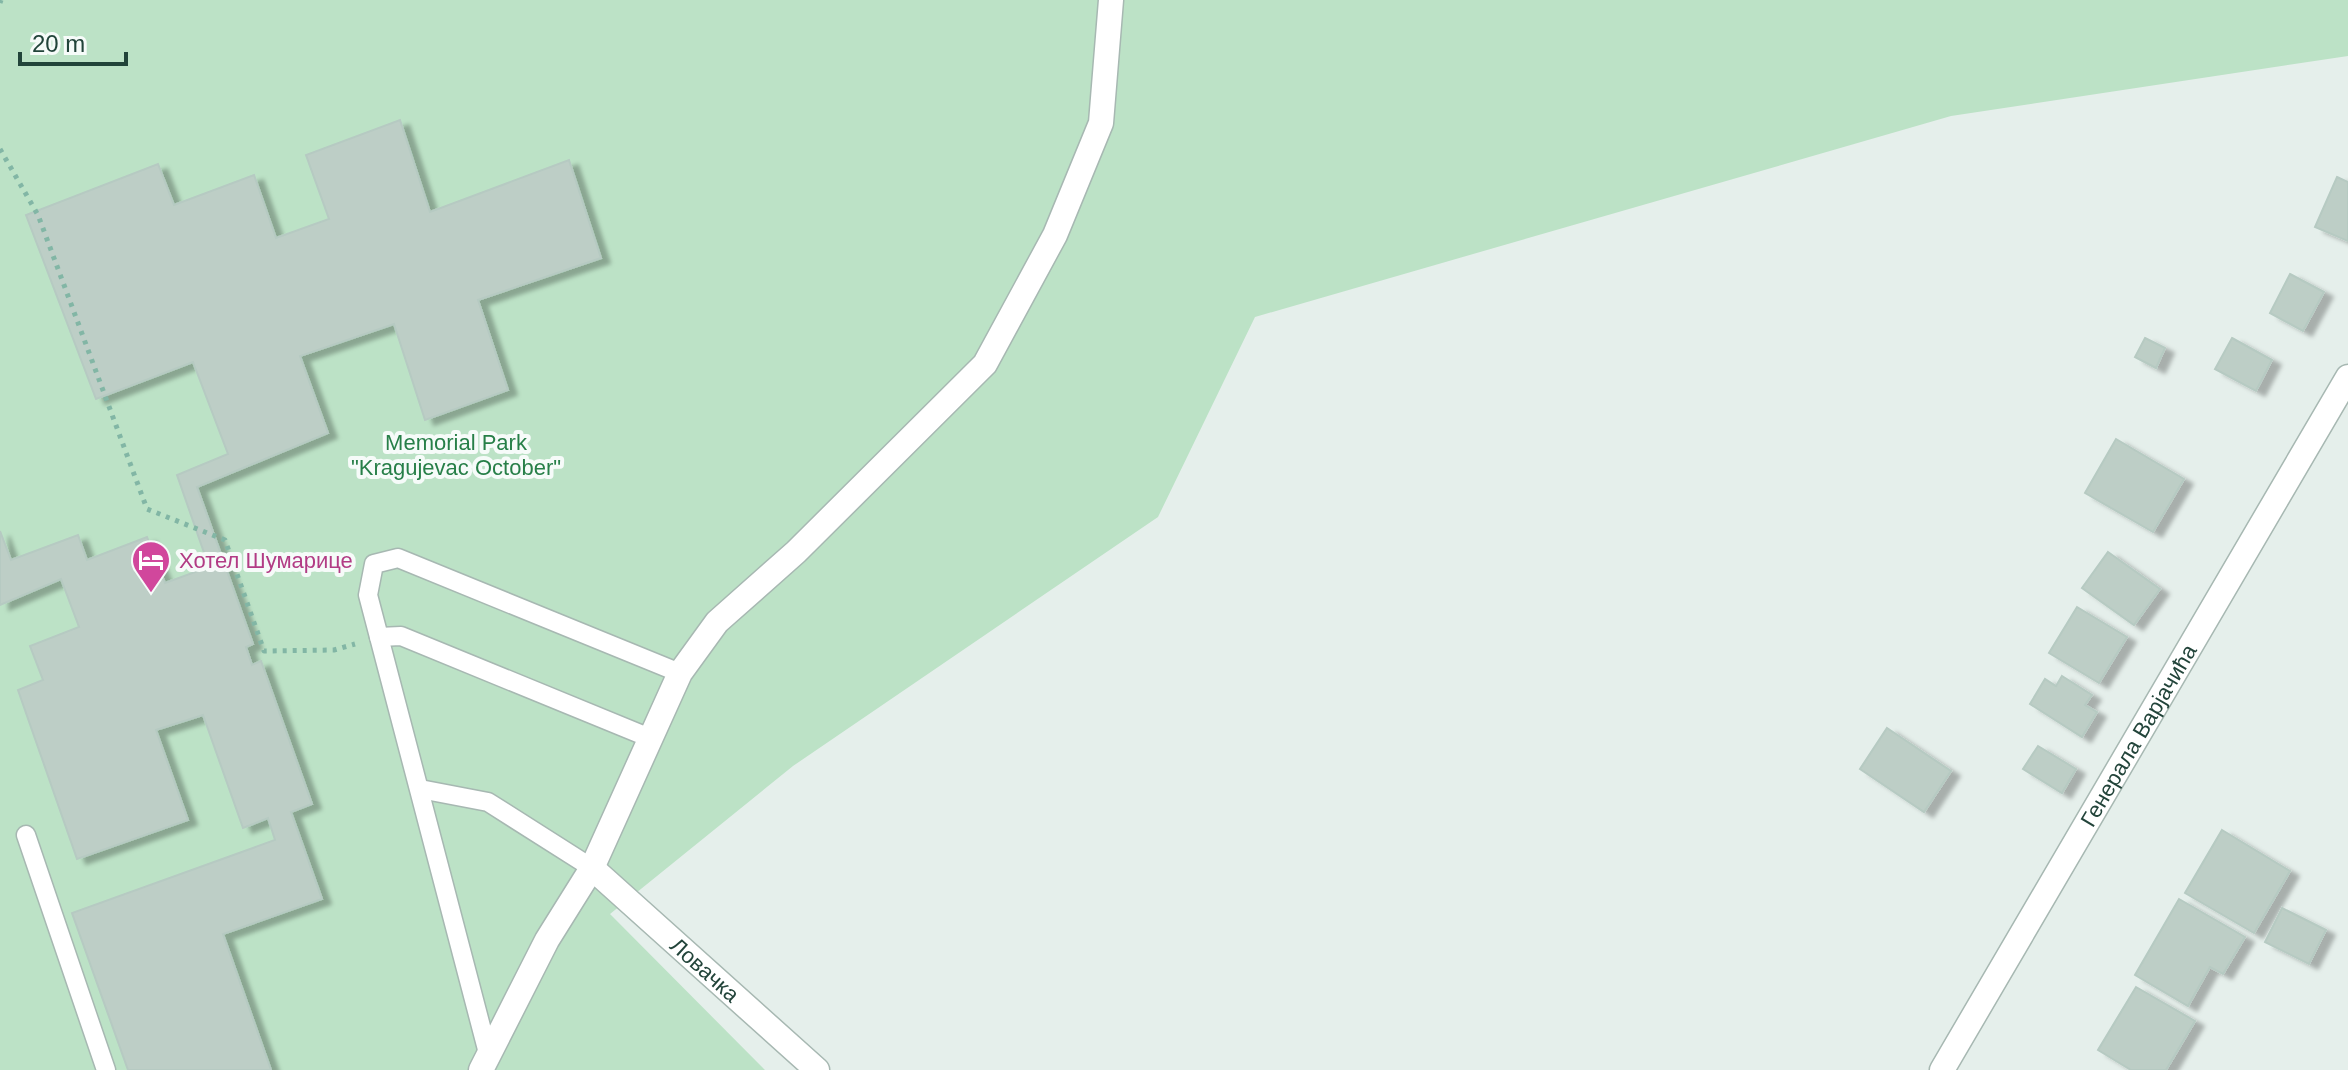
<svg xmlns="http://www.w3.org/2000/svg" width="2348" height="1070" font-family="Helvetica,sans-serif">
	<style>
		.green { fill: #bce2c6 }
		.building { fill: #bdcec6; stroke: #b6cac2; stroke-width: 2; filter: url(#shadow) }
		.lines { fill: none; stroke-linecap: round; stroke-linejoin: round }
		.lane-casing { stroke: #a7b8b2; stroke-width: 21 }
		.street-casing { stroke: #a7b8b2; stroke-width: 27 }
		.path { stroke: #82b6a5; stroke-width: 5; stroke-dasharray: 4 6; stroke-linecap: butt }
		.lane { stroke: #fff; stroke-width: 18 }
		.street { stroke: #fff; stroke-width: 24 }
		.labels { text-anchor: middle; stroke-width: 8; stroke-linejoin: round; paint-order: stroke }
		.park-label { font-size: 22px; fill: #277f48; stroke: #f6fbf9 }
		.hotel-label { font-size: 22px; fill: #b23c85; stroke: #f6fbf9; text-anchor: start }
		.street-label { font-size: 22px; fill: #22443a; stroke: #f6fbf9 }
	</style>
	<defs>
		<filter id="shadow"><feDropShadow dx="9" dy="5" stdDeviation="2" flood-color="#0004"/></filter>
	</defs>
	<rect width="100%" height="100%" fill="#e5efeb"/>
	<!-- green -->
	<polygon class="green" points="0,0 2348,0 2348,56 1951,116 1255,317 1158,517 793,766 610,914 765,1070 0,1070"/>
	<!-- building -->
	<g class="building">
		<polygon points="400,120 430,212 569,160 601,258 478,300 508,390 425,420 394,324 300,356 328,433 197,487 253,644 246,647 252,665 261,661 312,804 291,812 322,899 223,934 271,1070 128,1070 72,913 275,840 268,818 243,828 203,715 156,730 188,820 77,859 18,690 43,680 30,646 79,627 61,579 0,605 0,531 11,560 78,535 87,560 147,537 165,583 209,567 177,475 228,454 193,362 96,399 26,215 158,164 174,205 254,175 276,238 329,219 306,155"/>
		<polygon points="2337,177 2348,182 2348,241 2315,227"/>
		<polygon points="2290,274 2324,292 2303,331 2270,313"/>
		<polygon points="2145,338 2165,348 2156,368 2135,357"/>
		<polygon points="2232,338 2272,360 2256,391 2215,369"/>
		<polygon points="2116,439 2184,479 2153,532 2085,493"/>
		<polygon points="2108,552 2160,589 2134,625 2082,588"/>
		<polygon points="2077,607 2127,637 2099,683 2049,653"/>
		<polygon points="2062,676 2092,695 2085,705 2097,712 2082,737 2030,704 2045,679 2056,686"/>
		<polygon points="1887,728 1951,771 1924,812 1860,769"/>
		<polygon points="2038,746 2076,769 2062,793 2023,769"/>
		<polygon points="2222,830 2290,871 2254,933 2185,893"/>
		<polygon points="2179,899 2245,937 2223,974 2210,967 2188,1006 2135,975"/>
		<polygon points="2282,908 2326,930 2309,964 2265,942"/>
		<polygon points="2136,987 2195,1021 2166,1070 2131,1070 2098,1050"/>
	</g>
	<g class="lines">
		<defs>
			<g id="lane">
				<polyline points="379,637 401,636 650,738"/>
				<polyline points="420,789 488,802 592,868"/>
				<polyline points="26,835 106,1070"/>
				<polyline points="489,1057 368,595 374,564 398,558 680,673"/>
			</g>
			<g id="street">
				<path id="s1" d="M592 868 817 1070"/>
				<polyline points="481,1070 547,940 592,868 680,673 717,622 796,552 985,364 1055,235 1101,123 1111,0"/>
				<path id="s2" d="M1942 1070 2348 377"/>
			</g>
		</defs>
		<!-- lane casing -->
		<use href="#lane" class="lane-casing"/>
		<!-- street casing -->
		<use href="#street" class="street-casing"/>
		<!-- path -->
		<g class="path">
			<polyline points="0,3 1,0"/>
			<polyline points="0,149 38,215 147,509 225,540 264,651 334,650 355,644"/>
		</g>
		<!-- lane -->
		<use href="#lane" class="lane"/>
		<!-- street -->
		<use href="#street" class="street"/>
	</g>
	<!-- icons -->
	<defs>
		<symbol id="hotel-pin" viewBox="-11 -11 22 30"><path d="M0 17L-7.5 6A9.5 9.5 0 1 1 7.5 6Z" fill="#d1479c" stroke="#f6fbf9"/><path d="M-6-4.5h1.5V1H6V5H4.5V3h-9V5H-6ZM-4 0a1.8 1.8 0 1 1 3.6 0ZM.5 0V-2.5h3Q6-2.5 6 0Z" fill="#fff"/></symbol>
	</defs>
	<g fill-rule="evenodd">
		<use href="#hotel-pin" x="129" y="538" width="44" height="60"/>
	</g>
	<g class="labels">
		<!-- park labels -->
		<g class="park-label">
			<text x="456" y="450">Memorial Park<tspan x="456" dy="25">"Kragujevac October"</tspan></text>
		</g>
		<!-- hotel labels -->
		<g class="hotel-label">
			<text x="179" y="568">Хотел Шумарице</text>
		</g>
		<!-- street labels -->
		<g class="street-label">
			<text dy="8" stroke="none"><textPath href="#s2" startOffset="388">Генерала Варјачића</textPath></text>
			<text dy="8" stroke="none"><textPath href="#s1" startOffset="152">Ловачка</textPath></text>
		</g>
	</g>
	<!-- scale -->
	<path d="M20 52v12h106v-12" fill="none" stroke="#22443a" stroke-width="4"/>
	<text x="32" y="52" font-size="24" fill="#22443a" stroke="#f6fbf9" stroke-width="6" paint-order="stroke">20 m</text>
</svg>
